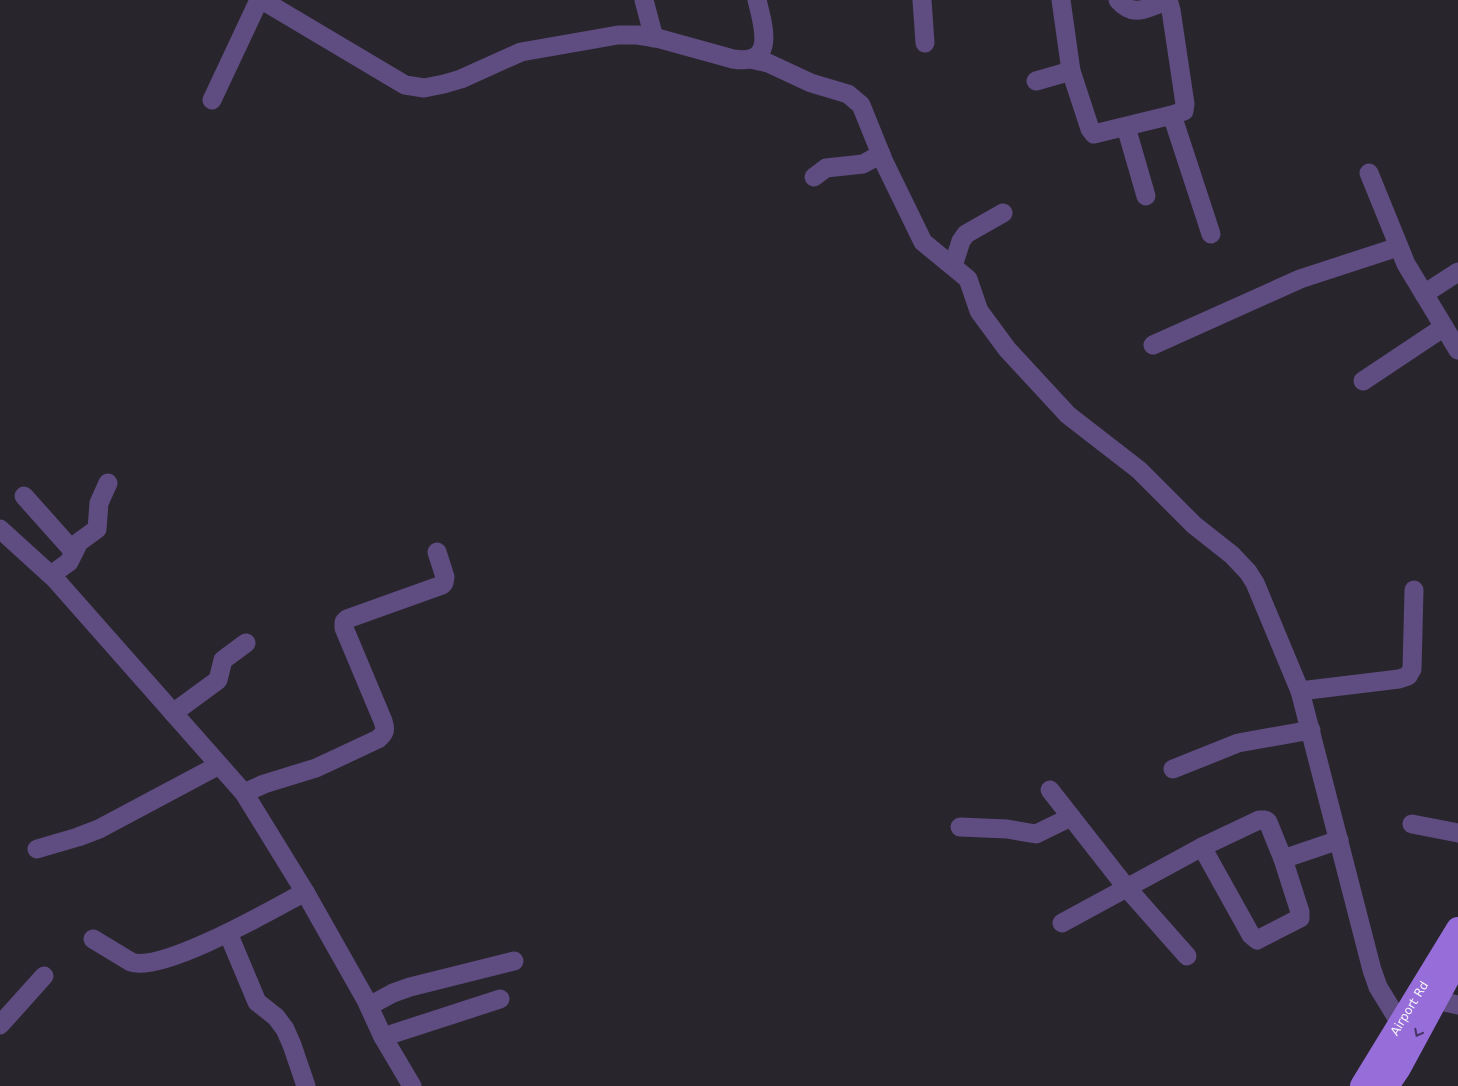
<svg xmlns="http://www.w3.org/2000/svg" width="1458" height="1086" font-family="'DejaVu Sans',sans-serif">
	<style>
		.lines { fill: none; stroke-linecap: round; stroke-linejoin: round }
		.minor { stroke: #5f4c80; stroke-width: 19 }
		.major { stroke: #976ed9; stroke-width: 24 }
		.oneway { stroke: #463562 }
		.labels { text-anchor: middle; stroke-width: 5; stroke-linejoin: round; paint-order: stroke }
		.street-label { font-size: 12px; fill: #f5f4f9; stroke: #100f13 }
	</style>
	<rect width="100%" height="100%" fill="#28252d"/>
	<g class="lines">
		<!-- minor -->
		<g class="minor">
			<path d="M262 0 405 85 424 88 444 84 461 79 521 52 618 35H637L657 38 733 59C777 66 763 25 757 0"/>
			<polyline points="644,0 654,38"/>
			<polyline points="922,0 925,43"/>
			<polyline points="750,59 768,63 811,83 848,94 861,105 884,162 923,242 968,279 979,311 1007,349 1068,415 1139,470 1194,525 1232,555 1248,572 1255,583 1300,691 1372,970 1378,987 1400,1023"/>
			<path d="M1071 71 1090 129 1094 134 1172 115 1184 111 1185 104 1171 10 1169 3C1153 0 1138 23 1118 0"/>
			<polyline points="1036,81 1071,71 1061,0"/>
			<polyline points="212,100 259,0"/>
			<polyline points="1172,115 1211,234"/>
			<polyline points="1126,127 1146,196"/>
			<polyline points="1369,173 1406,264 1458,350"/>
			<polyline points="814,177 826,168 863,164 881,154"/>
			<polyline points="953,266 961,241 966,234 1003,213"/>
			<polyline points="1424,294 1458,272"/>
			<polyline points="1153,345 1300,279 1398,247"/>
			<polyline points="1363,381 1444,327"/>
			<polyline points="24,496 74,552"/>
			<polyline points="0,529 55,579 244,793 305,892 366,1000 383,1037 412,1086"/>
			<polyline points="51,575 69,562 79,542 97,529 99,503 108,483"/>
			<polyline points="1300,691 1399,679 1408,676 1412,669 1414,590"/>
			<polyline points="173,713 218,680 223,660 246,643"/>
			<polyline points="1173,769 1238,743 1311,730"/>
			<polyline points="1050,790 1126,887 1187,956"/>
			<path d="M244 793 264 784 316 768 378 739C385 733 386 730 383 721L344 628V622L347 619 442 585 444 583 445 577 437 552"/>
			<polyline points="1412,824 1458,833"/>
			<polyline points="960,827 1007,829 1036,834 1071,817"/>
			<polyline points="1202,847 1251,935 1257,940 1300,918 1300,912 1283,859"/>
			<polyline points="37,849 78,837 99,829 219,765"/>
			<polyline points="1062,923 1202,847 1259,820 1265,820 1268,822 1283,859 1339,840"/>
			<polyline points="228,933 257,1002 276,1017 285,1029 292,1045 306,1086"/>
			<path d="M93 939 131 962C163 973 273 909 305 892"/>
			<polyline points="1436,1000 1458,1005"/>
			<polyline points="369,1006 393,993 410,987 514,961"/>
			<polyline points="0,1025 44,976"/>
			<polyline points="383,1037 500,999"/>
		</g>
		<!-- major -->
		<g class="major">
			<path id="s1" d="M1362 1086 1458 929"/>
			<polyline points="1387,1086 1399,1068 1458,959"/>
		</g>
	</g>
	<!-- one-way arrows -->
	<defs><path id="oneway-chevron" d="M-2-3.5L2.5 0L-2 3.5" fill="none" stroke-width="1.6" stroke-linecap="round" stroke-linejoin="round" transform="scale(1.25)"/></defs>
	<use class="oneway" href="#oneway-chevron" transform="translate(1418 1033) rotate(118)"/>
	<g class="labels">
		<!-- street labels -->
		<g class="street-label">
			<text dy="4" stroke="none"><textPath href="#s1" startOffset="91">Airport Rd</textPath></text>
		</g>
	</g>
</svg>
